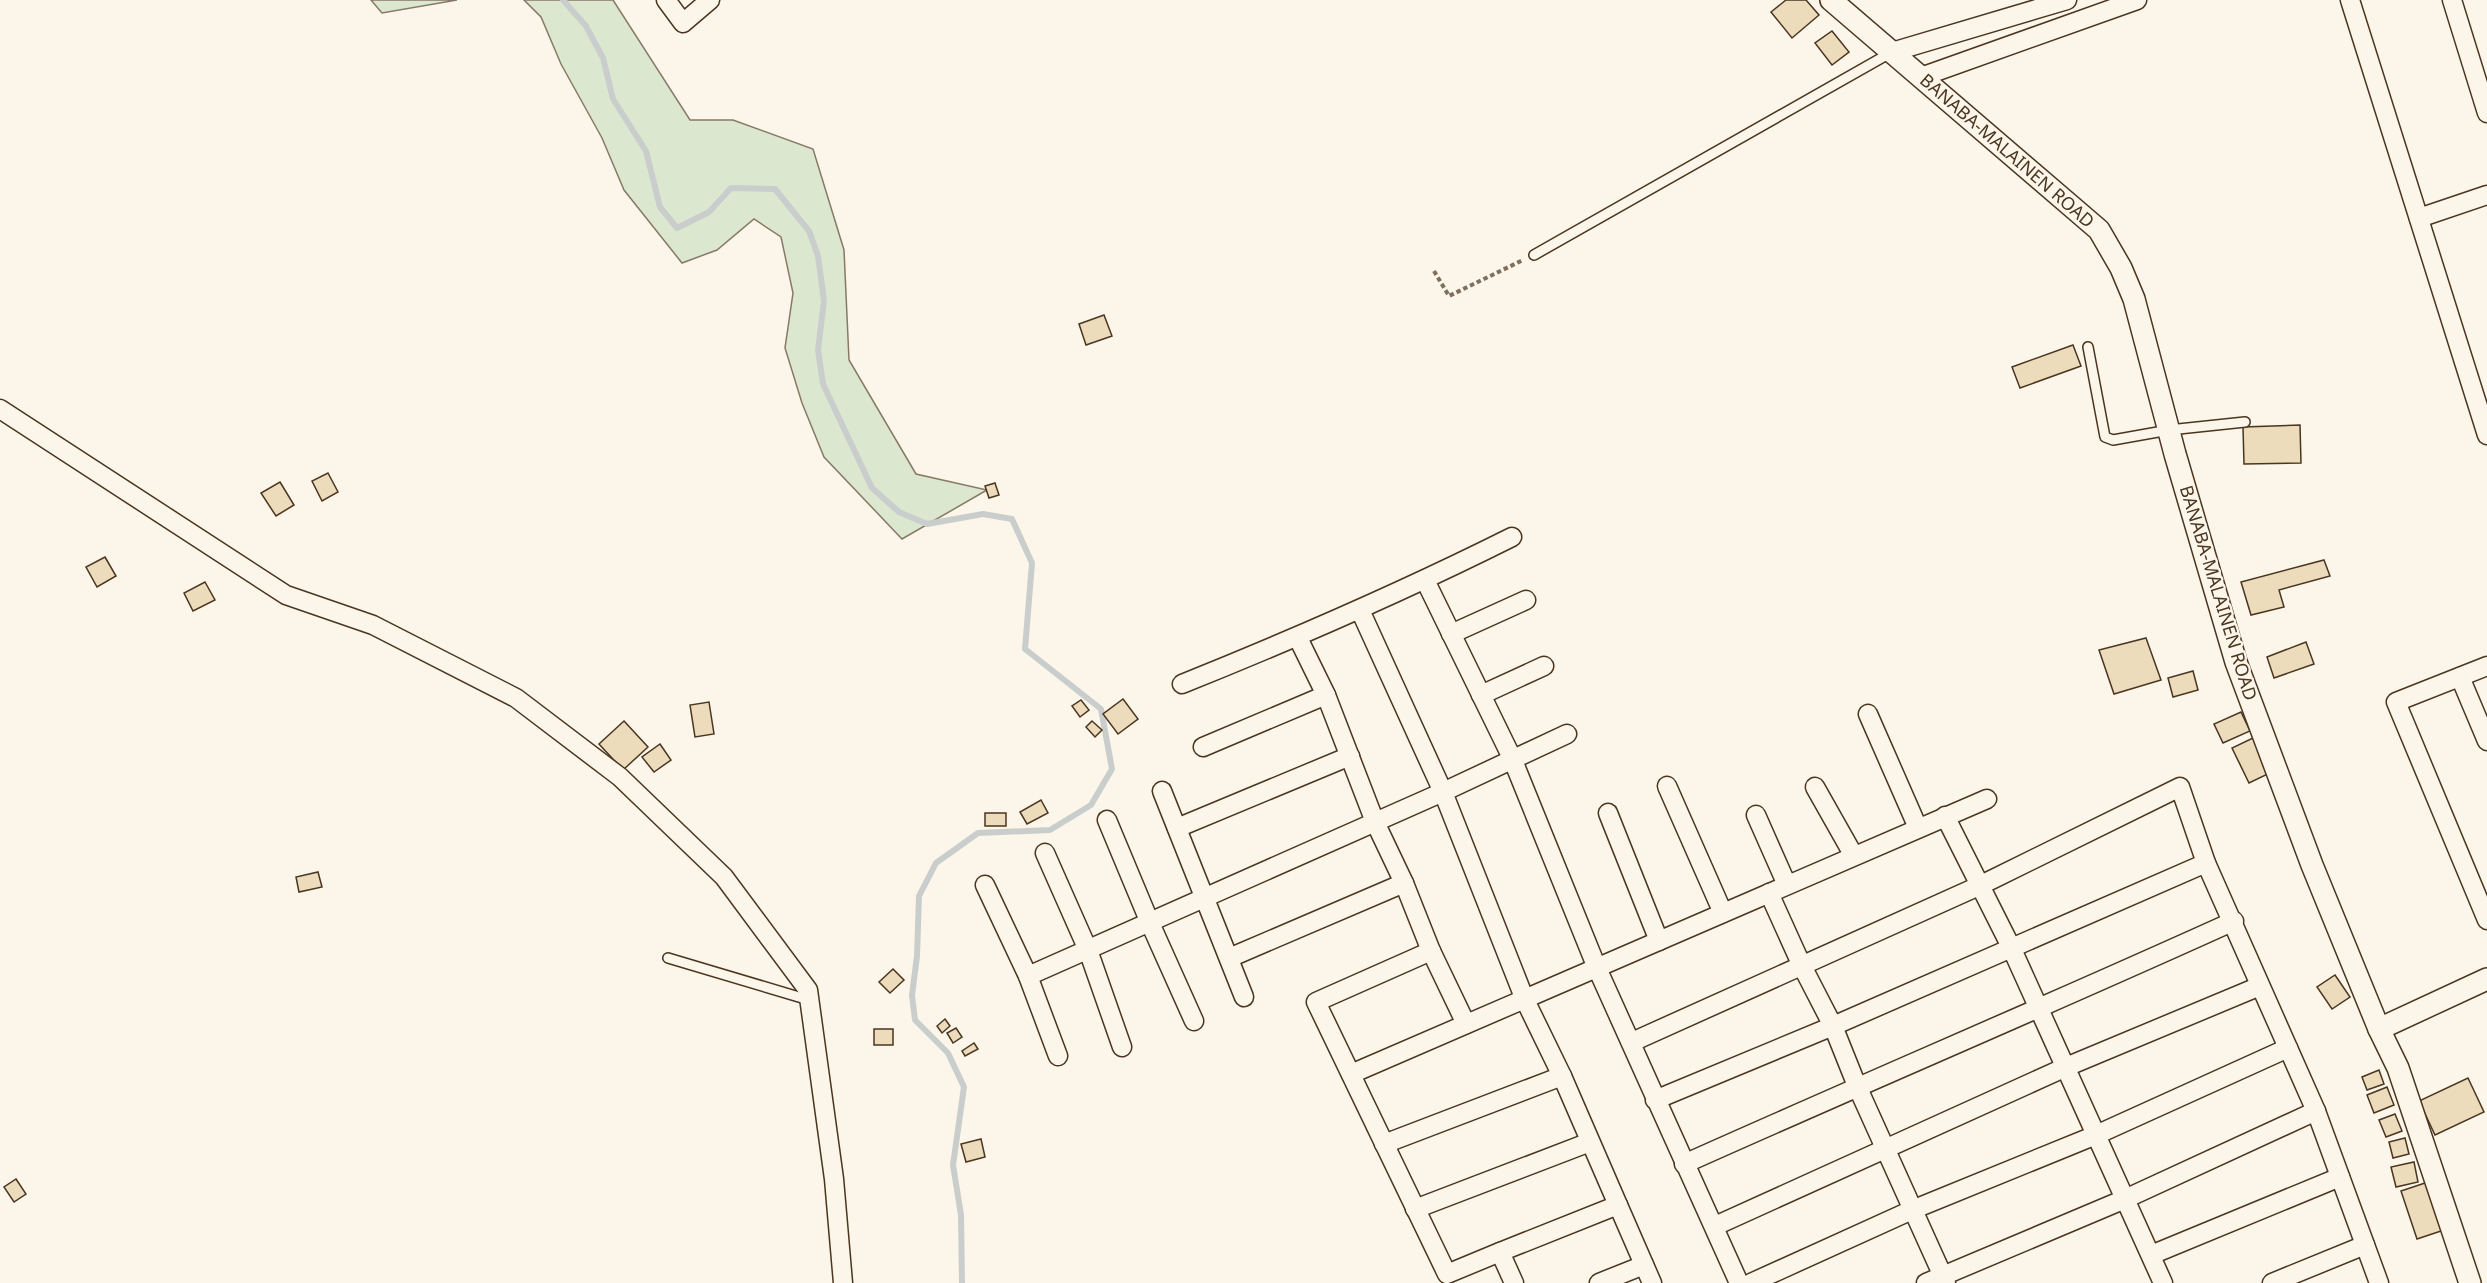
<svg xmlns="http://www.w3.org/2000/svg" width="2487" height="1283" font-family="'Noto Sans',sans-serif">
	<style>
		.green { fill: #dce7d0; stroke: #887966; stroke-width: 1.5 }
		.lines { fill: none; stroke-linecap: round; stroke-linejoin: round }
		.stream { stroke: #c9cecd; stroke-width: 6 }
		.building { fill: #ecdcbc; stroke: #4a3520; stroke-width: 1.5 }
		.service-casing { stroke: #4a3520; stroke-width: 12 }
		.minor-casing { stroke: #4a3520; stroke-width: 21 }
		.tertiary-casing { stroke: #4a3520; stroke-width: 24 }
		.path { stroke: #7f6f5c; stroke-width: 4; stroke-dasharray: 4.5 3; stroke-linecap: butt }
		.service { stroke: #fbf6e9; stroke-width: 9 }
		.minor { stroke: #fbf6e9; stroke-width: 18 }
		.tertiary { stroke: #fbf6e9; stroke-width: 21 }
		.labels { text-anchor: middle; stroke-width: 4.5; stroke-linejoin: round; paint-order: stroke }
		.street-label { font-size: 18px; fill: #4a3520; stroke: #fbf6e9 }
	</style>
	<rect width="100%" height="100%" fill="#fbf6e9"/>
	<!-- green -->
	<g class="green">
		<polygon points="371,0 457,0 382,13"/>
		<polygon points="524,0 613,0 690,120 733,120 813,149 844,250 849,360 916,474 987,490 902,539 824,457 802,403 785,348 793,293 781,237 754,219 717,250 682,263 624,190 602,138 561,64 541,17"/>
	</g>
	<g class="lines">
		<!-- stream -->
		<polyline class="stream" points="563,0 586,26 603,58 613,99 646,151 660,207 677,228 709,212 731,188 775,189 809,231 818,256 824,301 818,350 823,384 872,488 899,512 927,524 983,514 1012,519 1032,563 1025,649 1101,709 1112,769 1091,805 1050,830 978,833 936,863 919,896 917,956 912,995 915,1020 948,1053 964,1087 953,1165 961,1215 962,1283"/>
	</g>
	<!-- building -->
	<g class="building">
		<polygon points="1786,0 1806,0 1819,15 1792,38 1771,12"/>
		<polygon points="1832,31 1849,52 1832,65 1815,43"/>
		<polygon points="1104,315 1112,336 1086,345 1079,324"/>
		<polygon points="2073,345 2081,366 2020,388 2012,367"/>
		<polygon points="2300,425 2301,463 2244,464 2243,427"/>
		<polygon points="328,473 338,492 322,501 312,481"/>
		<polygon points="280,482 294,505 276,516 261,493"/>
		<polygon points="995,483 999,495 989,498 985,486"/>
		<polygon points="105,557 116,576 97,587 86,567"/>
		<polygon points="2324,560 2330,576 2279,590 2284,607 2251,615 2241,582"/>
		<polygon points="205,582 215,600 193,611 184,593"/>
		<polygon points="2146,638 2161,680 2114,694 2099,650"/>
		<polygon points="2306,642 2314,664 2274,678 2267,657"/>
		<polygon points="2193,671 2198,690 2173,697 2168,678"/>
		<polygon points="1123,699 1138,719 1118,734 1103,714"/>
		<polygon points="1081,700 1089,710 1080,717 1072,706"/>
		<polygon points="709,702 714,734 695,737 690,705"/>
		<polygon points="2241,712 2250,731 2223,743 2214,724"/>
		<polygon points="624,721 648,747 623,770 599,744"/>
		<polygon points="1092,721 1102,730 1095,737 1086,727"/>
		<polygon points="2255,737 2272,772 2249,783 2232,748"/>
		<polygon points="660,744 671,760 654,772 642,757"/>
		<polygon points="1041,800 1048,813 1027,824 1020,812"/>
		<rect x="985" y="813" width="21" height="13"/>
		<polygon points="318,872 322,887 299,892 296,877"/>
		<polygon points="893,969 904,980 890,993 879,982"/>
		<polygon points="2335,975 2350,997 2332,1009 2317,987"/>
		<polygon points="945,1019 950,1026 942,1033 937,1026"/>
		<polygon points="956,1028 962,1037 953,1043 947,1033"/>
		<rect x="874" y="1029" width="19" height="16"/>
		<polygon points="974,1043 978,1049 965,1056 962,1051"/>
		<polygon points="2379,1070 2384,1084 2367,1090 2362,1077"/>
		<polygon points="2468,1078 2484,1112 2435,1135 2419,1101"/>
		<polygon points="2387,1087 2394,1105 2374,1113 2367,1095"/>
		<polygon points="2395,1114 2402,1131 2386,1137 2379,1120"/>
		<polygon points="2405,1138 2409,1154 2393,1158 2389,1142"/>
		<polygon points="981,1139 985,1157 966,1162 961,1144"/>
		<polygon points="2414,1162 2418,1182 2396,1187 2391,1167"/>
		<polygon points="16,1179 26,1194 14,1202 4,1187"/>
		<polygon points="2431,1181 2447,1229 2417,1239 2401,1191"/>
	</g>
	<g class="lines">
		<defs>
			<g id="service">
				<polyline points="1534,255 1892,52"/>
				<polyline points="2088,347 2105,437 2113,440 2169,430 2245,422"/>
				<polyline points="668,958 809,1000"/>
			</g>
			<g id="minor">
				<polyline points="666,0 683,23 710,0"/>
				<polyline points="2350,0 2487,435"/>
				<polyline points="2452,0 2487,113"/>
				<polyline points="1892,52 2067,0"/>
				<polyline points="1921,77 2137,0"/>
				<polyline points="2419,218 2487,195"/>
				<polyline points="0,409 286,595 373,625 516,698 620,777 724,877 808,990 834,1179 843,1283"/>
				<polyline points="1425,580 1512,758 1597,968 1739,1283"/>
				<polyline points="1360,610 1443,792 1525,1000 1562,1076 1618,1205 1500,1252 1514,1283"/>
				<polyline points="1451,634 1526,600"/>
				<polyline points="1298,638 1326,695 1375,822 1404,883 1431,951 1466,1024"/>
				<polyline points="2487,666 2396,702 2487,920"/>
				<polyline points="2460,677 2487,741"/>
				<path d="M1182 684C1294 639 1404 591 1512 537"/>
				<polyline points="1481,695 1544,666"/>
				<polyline points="1868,714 1918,828"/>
				<polyline points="1203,747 1326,695"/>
				<polyline points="1667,786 1723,913"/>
				<polyline points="1815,787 1854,856"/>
				<polyline points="1162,791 1244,997"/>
				<polyline points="1608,813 1659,941"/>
				<polyline points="1756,815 1787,885"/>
				<polyline points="1945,816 2011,947 2163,1283"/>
				<polyline points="1107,820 1150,923 1194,1021"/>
				<polyline points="1177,828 1350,756"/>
				<polyline points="1045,853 1088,950 1122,1047"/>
				<polyline points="985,885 1028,976 1058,1056"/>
				<polyline points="1769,893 1802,966 1833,1026 1857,1086 1946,1283"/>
				<polyline points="1431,951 1316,1002 1447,1274 1500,1252"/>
				<polyline points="1229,958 1404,883"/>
				<polyline points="1028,976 1443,792 1567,734"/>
				<polyline points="1632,1042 1981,885 2180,787 2206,863 2316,1111 2379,1283"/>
				<polyline points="1351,1074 1987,799"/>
				<polyline points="1655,1100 1833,1026 2206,863"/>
				<polyline points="1384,1144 1562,1076"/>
				<path d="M1684 1164C1867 1082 2051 1004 2234 921"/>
				<polyline points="1618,1205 1652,1283"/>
				<polyline points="1415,1209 1590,1142"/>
				<polyline points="1715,1226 2066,1067 2260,986"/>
				<polyline points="2151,1255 2340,1177"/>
				<polyline points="1599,1283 1644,1265"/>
				<polyline points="1751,1283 1912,1210 2096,1135 2288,1048"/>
				<polyline points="1926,1283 2125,1199 2316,1111"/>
				<polyline points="2272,1283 2365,1245"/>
			</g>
			<g id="tertiary">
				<polyline points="1831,0 2099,230 2121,268 2134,299 2175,454 2236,662 2312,865 2379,1029 2398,1068 2470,1283"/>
				<polyline points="2379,1029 2487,979"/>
			</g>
		</defs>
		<!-- service casing -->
		<use href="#service" class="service-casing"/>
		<!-- minor casing -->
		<use href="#minor" class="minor-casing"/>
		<!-- tertiary casing -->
		<use href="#tertiary" class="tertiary-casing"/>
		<!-- path -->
		<polyline class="path" points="1434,271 1449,296 1523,260"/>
		<!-- service -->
		<use href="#service" class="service"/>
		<!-- minor -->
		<use href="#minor" class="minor"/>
		<!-- tertiary -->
		<use href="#tertiary" class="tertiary"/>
	</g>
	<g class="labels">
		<!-- street labels -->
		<g class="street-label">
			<text transform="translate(2007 151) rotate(41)" y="6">BANABA-MALAINEN ROAD</text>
			<text transform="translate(2218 593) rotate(73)" y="6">BANABA-MALAINEN ROAD</text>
		</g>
	</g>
</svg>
